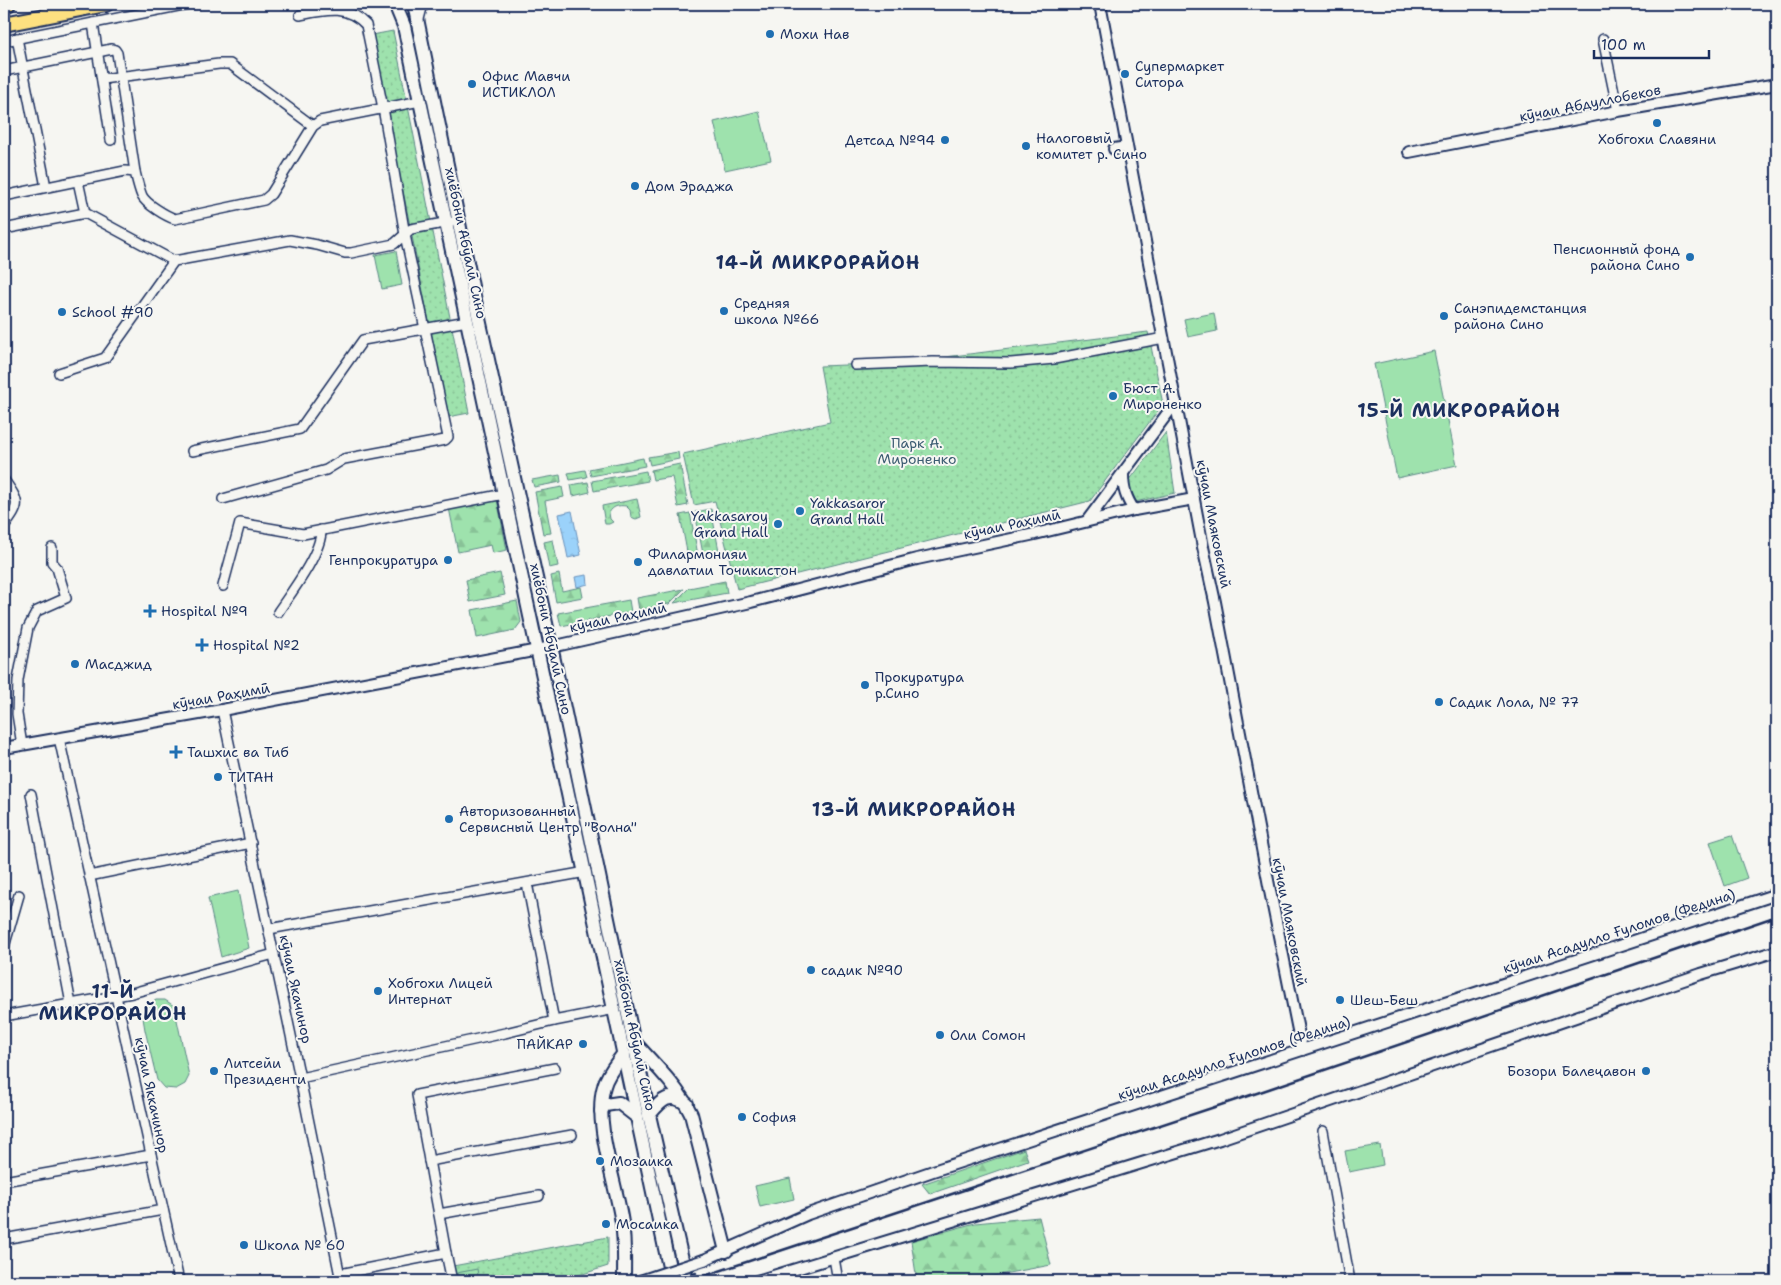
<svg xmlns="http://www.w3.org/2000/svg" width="1781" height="1285" font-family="'Shantell Sans',sans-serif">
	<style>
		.green { fill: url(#green-dots); stroke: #5c8886 }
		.forest { fill: url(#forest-firs); stroke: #5c8886 }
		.pitch { fill: #9ee2ad; stroke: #5c8886 }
		.water { fill: url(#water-ripples); stroke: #6891bc }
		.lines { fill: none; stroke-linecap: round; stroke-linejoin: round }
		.minor-casing { stroke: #1b2f5e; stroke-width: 12 }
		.tertiary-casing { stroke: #1b2f5e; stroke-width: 14 }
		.secondary-casing { stroke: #1b2f5e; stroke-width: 16 }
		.primary-casing { stroke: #1b2f5e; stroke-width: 18 }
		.minor { stroke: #f6f6f2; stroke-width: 9 }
		.tertiary { stroke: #f6f6f2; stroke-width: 10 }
		.secondary { stroke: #f6f6f2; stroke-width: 12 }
		.primary { stroke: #fde080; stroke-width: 14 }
		.rail { stroke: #1b2f5e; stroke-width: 2.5 }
		.tertiary-bridge-casing { stroke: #1b2f5e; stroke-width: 14; stroke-linecap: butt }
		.tertiary-bridge { stroke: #f6f6f2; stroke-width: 10 }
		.poi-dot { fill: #1f6fb2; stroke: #f6f6f2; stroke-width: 2 }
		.labels { text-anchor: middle; stroke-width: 4; stroke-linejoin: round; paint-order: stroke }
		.poi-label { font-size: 14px; fill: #1b2f5e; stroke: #f6f6f2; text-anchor: start }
		.street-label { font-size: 14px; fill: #1b2f5e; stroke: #f6f6f2 }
		.park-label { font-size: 14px; fill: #3c5c72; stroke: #f6f6f2 }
		.district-label { font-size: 19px; font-weight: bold; letter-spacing: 1px; fill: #1b2f5e; stroke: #f6f6f2 }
	</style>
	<defs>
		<pattern id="green-dots" width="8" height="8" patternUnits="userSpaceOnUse" patternTransform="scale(1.25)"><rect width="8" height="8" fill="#9ee2ad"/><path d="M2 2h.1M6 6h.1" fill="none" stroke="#88c297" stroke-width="1.8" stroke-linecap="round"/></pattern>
		<pattern id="forest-firs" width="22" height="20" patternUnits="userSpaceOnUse" patternTransform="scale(1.25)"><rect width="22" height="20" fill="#9ee2ad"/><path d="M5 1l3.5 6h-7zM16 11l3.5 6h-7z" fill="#88c297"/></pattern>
		<pattern id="water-ripples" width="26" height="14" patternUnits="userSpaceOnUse" patternTransform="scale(1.25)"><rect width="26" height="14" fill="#9bd2fa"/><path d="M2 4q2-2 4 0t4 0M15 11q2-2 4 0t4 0" fill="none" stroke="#85b5d9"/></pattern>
	</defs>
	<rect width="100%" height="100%" fill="#f6f6f2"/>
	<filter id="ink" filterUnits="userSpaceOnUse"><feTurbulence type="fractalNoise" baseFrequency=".02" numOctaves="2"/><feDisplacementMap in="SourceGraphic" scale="10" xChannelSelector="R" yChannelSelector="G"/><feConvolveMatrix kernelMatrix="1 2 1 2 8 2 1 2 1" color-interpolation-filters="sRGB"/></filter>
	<g filter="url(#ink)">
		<!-- green -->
		<g class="green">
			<polygon points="393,31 469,413 448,417 372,35"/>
			<polygon points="1148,332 1163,404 1090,501 737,589 715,501 694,505 683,454 830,422 820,366 896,363"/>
			<polygon points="1166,432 1175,493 1135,502 1126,488 1129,481"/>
			<path d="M637 499 641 517 636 519 631 517 630 510 626 506C618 505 613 506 609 513L610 519 613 522 609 524H605L602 506Z"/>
			<polygon points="608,1237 608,1266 561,1281 456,1281 453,1266"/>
		</g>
		<!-- forest -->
		<g class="forest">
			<polygon points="678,452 679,459 650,465 648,457"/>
			<polygon points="643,458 645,466 591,476 589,469"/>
			<polygon points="680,464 688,505 678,507 672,477 653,480 651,470"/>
			<polygon points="585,470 587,477 570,480 568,473"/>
			<polygon points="646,471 648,481 594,491 592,481"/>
			<polygon points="560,475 561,482 534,487 532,480"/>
			<polygon points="588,482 590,492 573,496 571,485"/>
			<polygon points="562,487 564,497 545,501 551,533 543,534 535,492"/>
			<polygon points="497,499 507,550 493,553 491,545 458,552 449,508"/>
			<polygon points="711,509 719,551 703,554 695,512"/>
			<polygon points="690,513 698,555 688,557 680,515"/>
			<polygon points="553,540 558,566 549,568 544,542"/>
			<polygon points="500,573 505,595 470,602 466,580"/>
			<polygon points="559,574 562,591 581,587 583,597 556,602 551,576"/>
			<polygon points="725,581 727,593 674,603 689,588"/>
			<polygon points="684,589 669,604 639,610 637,598"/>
			<polygon points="629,600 631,612 561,626 558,613"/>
			<polygon points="517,601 521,622 515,630 477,638 472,610"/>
			<polygon points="1024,1149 1028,1160 930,1194 922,1184"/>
			<polygon points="1039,1217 1051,1265 966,1281 917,1281 911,1241 975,1223"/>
		</g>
		<!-- pitch -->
		<g class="pitch">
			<polygon points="759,111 771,160 725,170 714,122"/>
			<polygon points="396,251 402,285 382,289 375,255"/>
			<polygon points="1214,313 1217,331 1188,337 1184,319"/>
			<polygon points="1434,351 1457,465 1397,478 1374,364"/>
			<polygon points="1732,835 1747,878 1725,886 1710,842"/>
			<polygon points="238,891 249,948 221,957 208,898"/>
			<polygon points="156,1000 165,1000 174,1006 189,1076 185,1084 176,1089 164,1088 157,1080 145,1030 142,1012 148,1005"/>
			<polygon points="1380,1145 1383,1165 1349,1172 1345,1151"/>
			<polygon points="790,1178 794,1199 760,1207 755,1186"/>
			<polygon points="477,1269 479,1281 458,1281 457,1273"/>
		</g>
		<!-- water -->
		<g class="water">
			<polygon points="572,511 581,555 568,558 559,514"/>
			<polygon points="587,575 588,584 577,587 575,577"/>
		</g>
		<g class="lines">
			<defs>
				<g id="minor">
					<polyline points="419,19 423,4"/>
					<polyline points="93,23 111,140"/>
					<polyline points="17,38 46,187"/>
					<polyline points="1603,39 1618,111"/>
					<polyline points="4,41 188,4"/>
					<polyline points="4,71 112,49 115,50 117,53 135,172"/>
					<polyline points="102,79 219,64 230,64 313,126"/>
					<polyline points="78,181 85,213 174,261"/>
					<path d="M4 196 125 171 135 172C137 180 139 189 142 196 146 204 166 216 175 219L264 200 271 194 313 126 320 121 420 101"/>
					<polyline points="4,229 85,213"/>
					<polyline points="855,365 933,362 1011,363 1054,359 1164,338"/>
					<polyline points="59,373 105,358 174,261 290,240 317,245 345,253 351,253 394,244 411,229 450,222"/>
					<polyline points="192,451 300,429 363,340 467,321"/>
					<path d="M4 480C20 503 21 504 4 527"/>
					<path d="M223 499 326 470 344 459 445 440 448 437 405 235 383 108 366 25C346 4 325 10 300 15"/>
					<polyline points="223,586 240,523 303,534 504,494"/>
					<path d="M278 612C291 593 322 552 321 530"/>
					<polyline points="222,710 300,1078 341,1281"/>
					<polyline points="59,738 179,1281"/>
					<polyline points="22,745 17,714 18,680 28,628 37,611 66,598 57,568 52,562 52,548"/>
					<polyline points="31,794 71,1004"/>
					<polyline points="89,876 251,843"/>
					<polyline points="527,883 554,1021"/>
					<polyline points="269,929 586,872"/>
					<polyline points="4,947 19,895"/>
					<polyline points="4,1016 132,993 274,954"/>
					<polyline points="300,1078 505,1033 554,1021 615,1009"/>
					<polyline points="1323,1131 1350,1281"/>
					<polyline points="429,1161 572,1135"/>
					<polyline points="4,1181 151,1155"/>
					<polyline points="439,1214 539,1196"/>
					<polyline points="4,1239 163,1210"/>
					<polyline points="446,1253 452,1281"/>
					<polyline points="834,1258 838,1281"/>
					<polyline points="340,1274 446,1253 417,1095 555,1068"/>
				</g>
				<g id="tertiary">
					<polyline points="1100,4 1203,547 1215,602 1271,896 1302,1050"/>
					<polyline points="1114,149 1127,147"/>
					<polyline points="1409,152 1618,111 1777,84"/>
					<path d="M1123 474C1123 489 1126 498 1134 510"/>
					<polyline points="1087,521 1176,402"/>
					<polyline points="4,748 222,710 538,650 751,602 917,559 1035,534 1134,510 1194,499"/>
					<polyline points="704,1260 808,1214 933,1171 1777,894"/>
					<polyline points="757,1281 1220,1139 1701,974 1777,951"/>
				</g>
				<g id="secondary">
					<polyline points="395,4 404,26 672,1281"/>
					<polyline points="414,4 474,296 551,646 649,1115 687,1281"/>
					<path d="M635 1043C655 1065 678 1087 691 1114L726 1251"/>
					<polyline points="601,1111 605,1105 619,1103 637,1117"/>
					<path d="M649 1115C661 1101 668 1091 687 1104"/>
					<path d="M624 1281C624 1262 625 1242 622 1223 617 1186 593 1122 604 1086 607 1074 617 1063 624 1053"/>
				</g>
				<g id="primary">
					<polyline points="4,5 8,4"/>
					<polyline points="4,24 106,4"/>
				</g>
			</defs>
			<!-- minor casing -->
			<use href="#minor" class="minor-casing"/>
			<!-- tertiary casing -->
			<use href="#tertiary" class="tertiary-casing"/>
			<!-- secondary casing -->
			<use href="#secondary" class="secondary-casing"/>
			<!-- primary casing -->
			<use href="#primary" class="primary-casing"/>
			<!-- minor -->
			<use href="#minor" class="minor"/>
			<!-- tertiary -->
			<use href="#tertiary" class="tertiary"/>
			<!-- secondary -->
			<use href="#secondary" class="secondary"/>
			<!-- primary -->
			<use href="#primary" class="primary"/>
			<!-- rail -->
			<g class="rail">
				<polyline points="670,1281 696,1273"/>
				<polyline points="689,1281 1260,1092 1777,916"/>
			</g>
			<defs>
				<polyline id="tertiary-bridge" points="640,1281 704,1260"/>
			</defs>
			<!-- tertiary-bridge casing -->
			<use href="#tertiary-bridge" class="tertiary-bridge-casing"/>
			<!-- tertiary-bridge -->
			<use href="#tertiary-bridge" class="tertiary-bridge"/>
		</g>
	</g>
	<!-- markers -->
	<g class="poi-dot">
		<circle cx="770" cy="34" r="5"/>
		<circle cx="1125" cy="74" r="5"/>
		<circle cx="472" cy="84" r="5"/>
		<circle cx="1657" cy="123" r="5"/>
		<circle cx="945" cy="140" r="5"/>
		<circle cx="1026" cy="146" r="5"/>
		<circle cx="635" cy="186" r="5"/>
		<circle cx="1690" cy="257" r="5"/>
		<circle cx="724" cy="311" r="5"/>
		<circle cx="62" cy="312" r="5"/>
		<circle cx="1444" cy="316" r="5"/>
		<circle cx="1113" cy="396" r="5"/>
		<circle cx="800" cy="511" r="5"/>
		<circle cx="778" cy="524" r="5"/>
		<circle cx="448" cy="560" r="5"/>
		<circle cx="638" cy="562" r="5"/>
		<path d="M147.5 603.5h5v5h5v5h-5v5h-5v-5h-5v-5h5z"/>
		<path d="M199.5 637.5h5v5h5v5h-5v5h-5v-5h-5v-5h5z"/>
		<circle cx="75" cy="664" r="5"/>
		<circle cx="865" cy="685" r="5"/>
		<circle cx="1439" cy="702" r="5"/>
		<path d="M173.5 744.5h5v5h5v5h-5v5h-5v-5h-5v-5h5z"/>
		<circle cx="218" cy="777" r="5"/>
		<circle cx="449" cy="819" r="5"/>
		<circle cx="811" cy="970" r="5"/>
		<circle cx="378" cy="991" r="5"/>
		<circle cx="1340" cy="1000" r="5"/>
		<circle cx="940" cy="1035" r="5"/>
		<circle cx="583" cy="1044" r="5"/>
		<circle cx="214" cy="1071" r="5"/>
		<circle cx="1646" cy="1071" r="5"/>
		<circle cx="742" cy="1117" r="5"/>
		<circle cx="600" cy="1161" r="5"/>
		<circle cx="606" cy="1224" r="5"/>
		<circle cx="244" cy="1245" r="5"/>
	</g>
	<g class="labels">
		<!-- poi labels -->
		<g class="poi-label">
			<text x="780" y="39">Мохи Нав</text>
			<text x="1135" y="71">Супермаркет<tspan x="1135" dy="16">Ситора</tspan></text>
			<text x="482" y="81">Офис Мавчи<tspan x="482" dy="16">ИСТИКЛОЛ</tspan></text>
			<text x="1036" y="143">Налоговый<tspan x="1036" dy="16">комитет р. Сино</tspan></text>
			<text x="1657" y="144" text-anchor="middle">Хобгохи Славяни</text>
			<text x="935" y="145" text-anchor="end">Детсад №94</text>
			<text x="645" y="191">Дом Эраджа</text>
			<text x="1680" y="254" text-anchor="end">Пенсионный фонд<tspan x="1680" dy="16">района Сино</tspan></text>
			<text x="734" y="308">Средняя<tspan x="734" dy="16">школа №66</tspan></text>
			<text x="1454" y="313">Санэпидемстанция<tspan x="1454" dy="16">района Сино</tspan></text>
			<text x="72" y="317">School #90</text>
			<text x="1123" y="393">Бюст А.<tspan x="1123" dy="16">Мироненко</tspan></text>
			<text x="810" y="508">Yakkasaror<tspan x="810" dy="16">Grand Hall</tspan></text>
			<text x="768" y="521" text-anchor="end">Yakkasaroy<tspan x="768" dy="16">Grand Hall</tspan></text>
			<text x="648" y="559">Филармонияи<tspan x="648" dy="16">давлатии Точикистон</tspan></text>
			<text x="438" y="565" text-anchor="end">Генпрокуратура</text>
			<text x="161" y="616">Hospital №9</text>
			<text x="213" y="650">Hospital №2</text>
			<text x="85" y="669">Масджид</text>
			<text x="875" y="682">Прокуратура<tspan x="875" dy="16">р.Сино</tspan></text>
			<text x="1449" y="707">Садик Лола, № 77</text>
			<text x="187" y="757">Ташхис ва Тиб</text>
			<text x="228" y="782">ТИТАН</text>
			<text x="459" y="816">Авторизованный<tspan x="459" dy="16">Сервисный Центр "Волна"</tspan></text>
			<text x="821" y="975">садик №90</text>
			<text x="388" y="988">Хобгохи Лицей<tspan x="388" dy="16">Интернат</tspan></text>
			<text x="1350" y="1005">Шеш-Беш</text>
			<text x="950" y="1040">Оли Сомон</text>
			<text x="573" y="1049" text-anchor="end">ПАЙКАР</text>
			<text x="224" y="1068">Литсейи<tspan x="224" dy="16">Президенти</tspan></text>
			<text x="1636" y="1076" text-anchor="end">Бозори Балеҷавон</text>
			<text x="752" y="1122">София</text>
			<text x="610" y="1166">Мозаика</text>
			<text x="616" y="1229">Мосаика</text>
			<text x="254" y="1250">Школа № 60</text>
		</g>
		<!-- street labels -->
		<g class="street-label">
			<text transform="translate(1590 103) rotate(-11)" y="5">кӯчаи Абдуллобеков</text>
			<text transform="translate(466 243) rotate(78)" y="5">хиёбони Абӯалӣ Сино</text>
			<text transform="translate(1012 524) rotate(-12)" y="5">кӯчаи Раҳимӣ</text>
			<text transform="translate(1214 524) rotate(79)" y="5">кӯчаи Маяковский</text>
			<text transform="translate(618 617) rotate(-12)" y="5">кӯчаи Раҳимӣ</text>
			<text transform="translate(551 639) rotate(78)" y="5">хиёбони Абӯалӣ Сино</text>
			<text transform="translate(221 696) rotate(-10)" y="5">кӯчаи Раҳимӣ</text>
			<text transform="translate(1290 922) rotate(79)" y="5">кӯчаи Маяковский</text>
			<text transform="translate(1619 931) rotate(-18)" y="5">кӯчаи Асадулло Ғуломов (Федина)</text>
			<text transform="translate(296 989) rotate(78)" y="5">кӯчаи Якачинор</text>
			<text transform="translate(635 1035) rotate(78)" y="5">хиёбони Абӯалӣ Сино</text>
			<text transform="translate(1234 1058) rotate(-18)" y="5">кӯчаи Асадулло Ғуломов (Федина)</text>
			<text transform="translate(152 1095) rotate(78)" y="5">кӯчаи Яккачинор</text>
		</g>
		<!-- park labels -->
		<g class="park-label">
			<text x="917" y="448">Парк А.<tspan x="917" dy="16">Мироненко</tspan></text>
		</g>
		<!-- district labels -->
		<g class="district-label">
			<text x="818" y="269">14-Й МИКРОРАЙОН</text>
			<text x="1459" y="417">15-Й МИКРОРАЙОН</text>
			<text x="914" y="816">13-Й МИКРОРАЙОН</text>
			<text x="113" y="998">11-Й<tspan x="113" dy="22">МИКРОРАЙОН</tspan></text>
		</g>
	</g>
	<!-- margin -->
	<rect width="1781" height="1285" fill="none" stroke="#f6f6f2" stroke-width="20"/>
	<rect x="10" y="10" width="1761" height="1265" fill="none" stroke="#1b2f5e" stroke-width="2" filter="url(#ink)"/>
	<!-- scale -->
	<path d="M1594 50v8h115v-8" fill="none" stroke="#1b2f5e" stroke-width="2.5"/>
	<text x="1601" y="50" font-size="15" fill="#1b2f5e" stroke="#f6f6f2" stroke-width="4" paint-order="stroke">100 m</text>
</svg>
